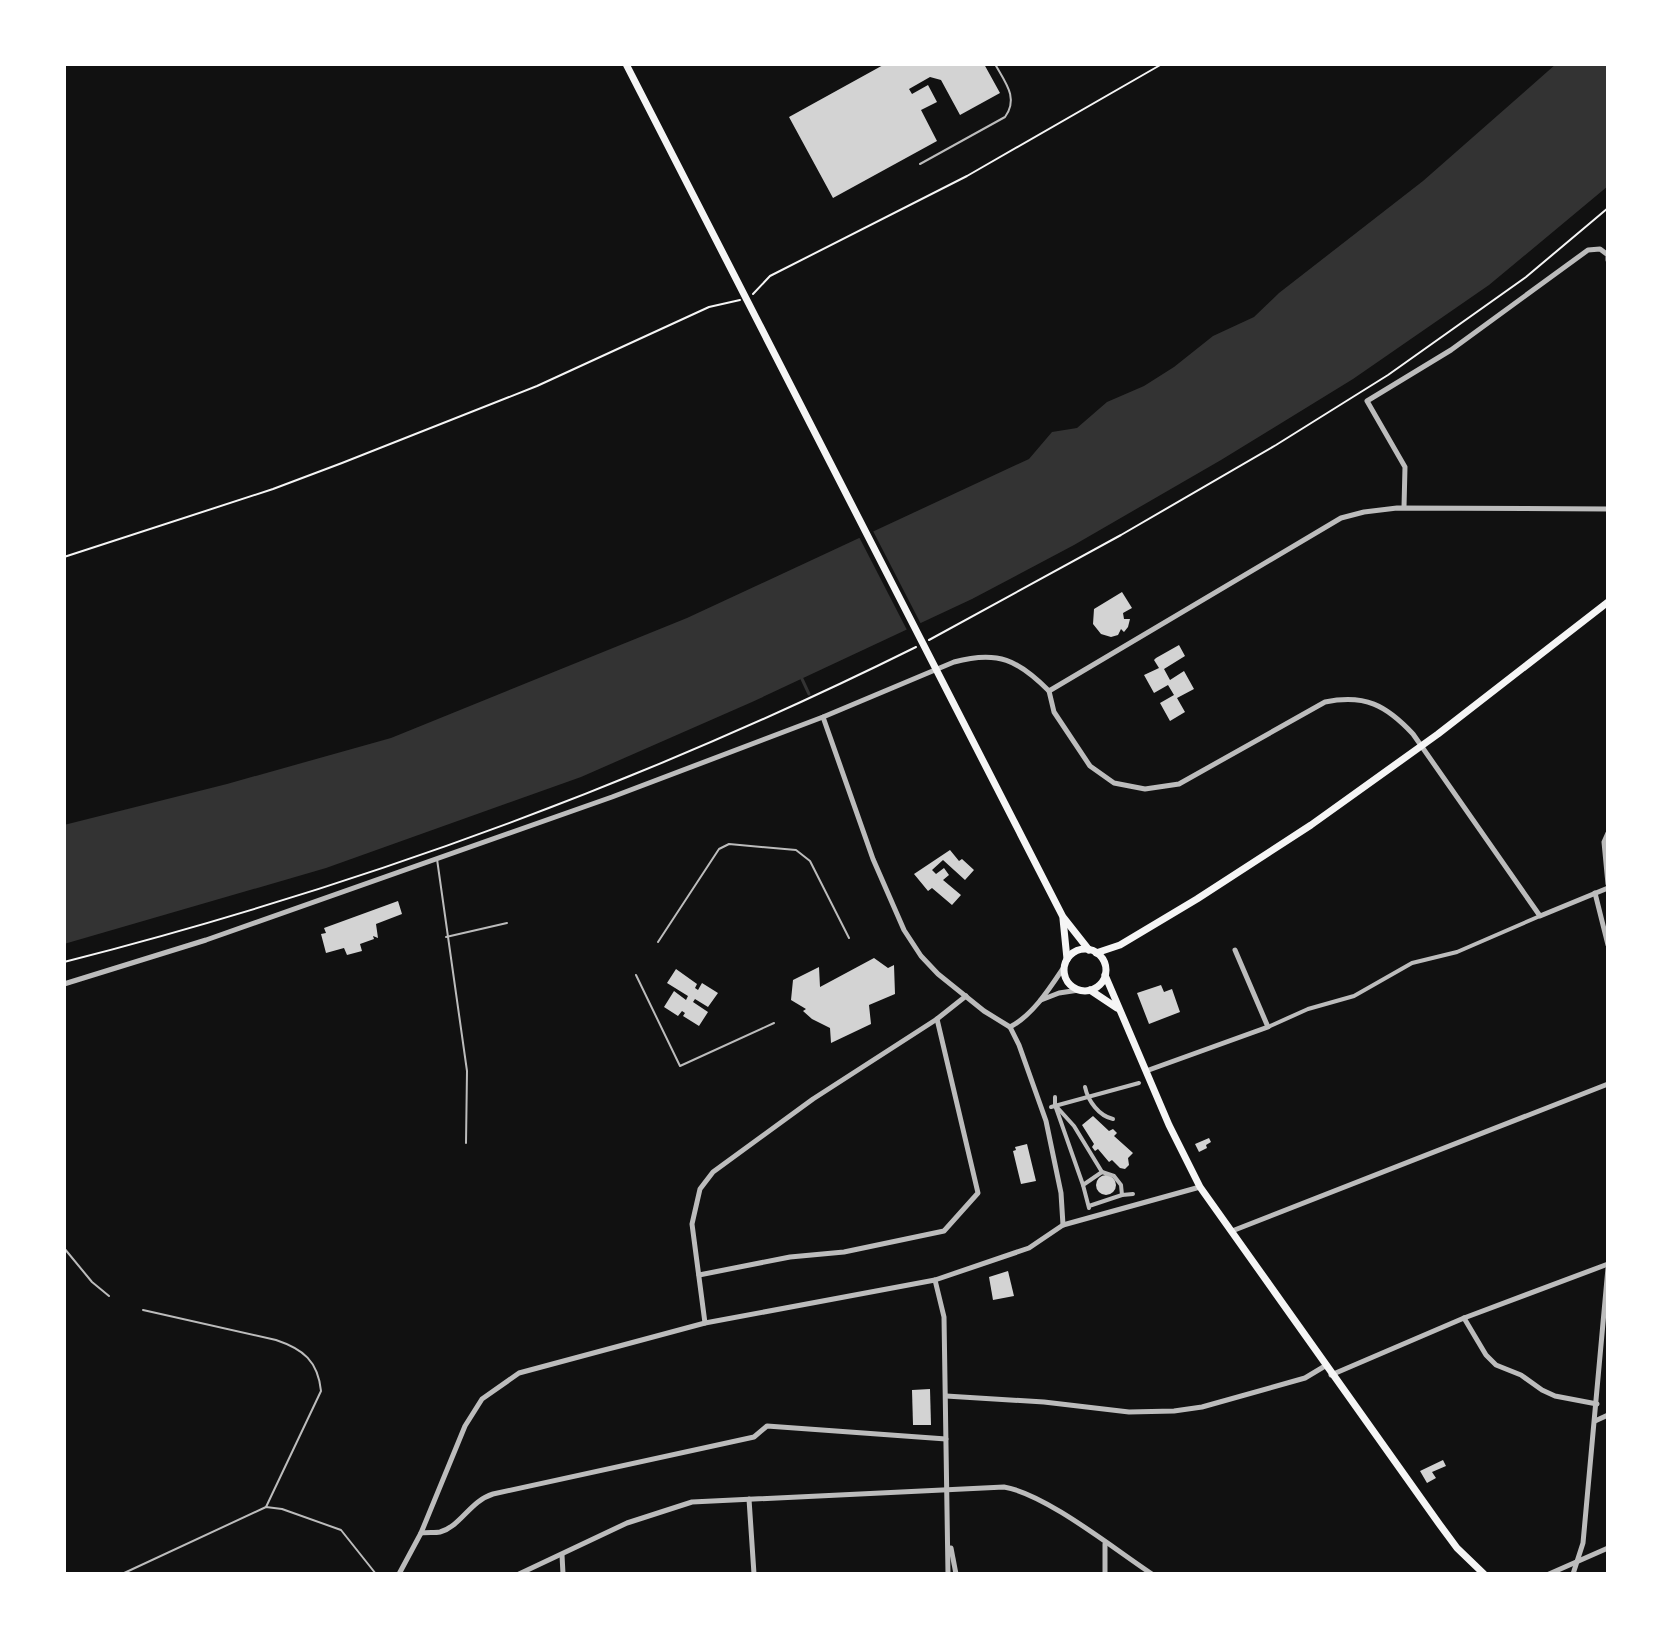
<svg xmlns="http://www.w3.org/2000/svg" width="1672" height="1638" font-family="Helvetica,sans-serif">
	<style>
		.water { fill: #333 }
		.pier { fill: #111 }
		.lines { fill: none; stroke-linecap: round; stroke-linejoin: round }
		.stream { stroke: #333; stroke-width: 3 }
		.building { fill: #d3d3d3 }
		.path { stroke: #f5f5f5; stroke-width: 2 }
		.service { stroke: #bcbcbc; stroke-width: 2 }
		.pedestrian { stroke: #bcbcbc; stroke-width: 4 }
		.minor { stroke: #bcbcbc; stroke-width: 5 }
		.secondary { stroke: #f5f5f5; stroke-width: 7 }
	</style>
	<rect width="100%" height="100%" fill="#111"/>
	<!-- water -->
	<polygon class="water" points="1556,64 1608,64 1608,186 1489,285 1353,379 1221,460 1074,545 972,599 752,702 581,777 326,868 64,944 64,825 227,784 391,738 687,618 1029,459 1052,432 1077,428 1107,402 1144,386 1174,367 1213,336 1254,317 1279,293 1423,181"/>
	<!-- pier -->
	<polygon class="pier" points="872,529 923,628 909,634 858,535"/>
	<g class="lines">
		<!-- stream -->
		<polyline class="stream" points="802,679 809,694"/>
	</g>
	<!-- building -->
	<g class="building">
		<polygon points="885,64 984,64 1000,93 960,115 941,80 930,77 909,89 912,94 928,85 937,102 921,110 937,141 833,198 789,117"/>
		<polygon points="1122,592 1132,608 1123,613 1124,619 1130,619 1128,627 1124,632 1121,629 1118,635 1111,637 1101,634 1093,624 1094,609"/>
		<polygon points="1179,645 1185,656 1164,669 1170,680 1184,671 1194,689 1177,698 1185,712 1170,721 1160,703 1174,695 1168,685 1154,693 1144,675 1159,668 1154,660 1156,658"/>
		<polygon points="950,850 959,861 962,859 974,870 965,880 943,860 932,870 936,874 944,868 949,875 943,880 961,895 952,905 932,888 928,891 914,874"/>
		<polygon points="398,901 402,914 376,924 378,938 373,936 374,939 360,944 362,951 347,955 344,948 326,953 321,934 326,933 324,928"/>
		<polygon points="874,958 888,968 894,965 895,994 869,1005 871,1024 831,1043 830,1028 812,1019 803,1011 806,1009 791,1000 793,980 819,967 820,987"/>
		<polygon points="676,969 697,984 695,988 698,990 702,983 718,993 708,1007 695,999 693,1002 708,1012 699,1026 683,1016 685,1013 682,1011 678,1016 664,1007 674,991 686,1000 688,996 667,983"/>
		<polygon points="1161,985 1164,992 1172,989 1180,1012 1149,1024 1137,993"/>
		<polygon points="1093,1116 1109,1131 1113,1129 1117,1133 1114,1136 1133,1153 1128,1158 1129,1165 1125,1169 1120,1168 1112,1160 1109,1162 1098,1149 1095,1151 1092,1147 1094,1144 1082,1125"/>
		<polygon points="1209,1138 1211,1142 1206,1145 1207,1148 1199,1152 1195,1144"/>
		<polygon points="1027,1144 1036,1181 1021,1184 1013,1151 1016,1150 1015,1147"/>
		<circle cx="1106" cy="1185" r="10"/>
		<polygon points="1008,1271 1014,1296 993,1300 989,1277"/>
		<polygon points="930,1389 931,1425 913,1425 912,1390"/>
		<polygon points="1443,1460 1446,1466 1432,1472 1436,1478 1427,1483 1420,1471"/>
	</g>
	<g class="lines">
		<!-- path -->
		<g class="path">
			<polyline points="753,294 770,276 967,176 1162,64"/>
			<polyline points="64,557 273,489 342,463 537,386 709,307 740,300"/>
			<polyline points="929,640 1121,535 1276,445 1388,375 1526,277 1608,208"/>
			<path d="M64 962C358 887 644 782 916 647"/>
		</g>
		<!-- service -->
		<g class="service">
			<path d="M920 164 1005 117C1019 98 1005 82 995 64"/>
			<polyline points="437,859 467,1071 466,1143"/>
			<polyline points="446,937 507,923"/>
			<polyline points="658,942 719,849 729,844 796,850 810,861 849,938"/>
			<polyline points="636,975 680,1066 774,1023"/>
			<polyline points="64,1248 92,1282 109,1296"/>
			<path d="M143 1310 276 1340C303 1349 318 1361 321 1391L266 1507"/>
			<polyline points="122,1574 266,1507 282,1509 341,1530 376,1574"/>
		</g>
		<!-- pedestrian -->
		<g class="pedestrian">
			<polyline points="1268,1027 1308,1009 1354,996 1412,963 1457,952 1540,916"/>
			<path d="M1085 1087C1088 1101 1099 1116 1113 1119"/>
			<polyline points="1055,1097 1055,1105 1083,1185"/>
			<polyline points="1055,1105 1074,1126 1102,1172 1114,1176 1121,1185 1122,1195"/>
			<polyline points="1051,1107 1139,1083"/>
			<polyline points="1089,1206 1122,1195 1133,1194"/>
			<polyline points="1089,1208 1083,1185 1102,1172"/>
		</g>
		<!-- minor -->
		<g class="minor">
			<polyline points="1404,507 1405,467 1367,401 1451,350 1588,250 1600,249 1608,255 1608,260"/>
			<path d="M1049 691 1054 712 1090 766 1114 783 1145 789 1179 784 1325 702C1365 694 1386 705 1413 734L1540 916 1608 888"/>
			<polyline points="823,717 873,859 904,930 921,956 938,974 984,1011 1010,1027 1019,1045 1046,1121 1061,1193 1063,1225"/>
			<polyline points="1608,833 1604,842 1608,884"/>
			<polyline points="1595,893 1608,945"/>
			<path d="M64 984 206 940 612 797 823 717 954 662C998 650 1018 660 1049 691L1341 518 1364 512 1397 508 1608 509"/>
			<polyline points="1041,1000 1059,993 1079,990"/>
			<path d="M1010 1027C1033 1015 1050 988 1064 967"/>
			<polyline points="1146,1071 1268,1027 1235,950"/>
			<polyline points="1232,1231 1608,1084"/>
			<polyline points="699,1275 790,1257 844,1252 944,1231 978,1193 937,1019"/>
			<polyline points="935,1280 944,1317 948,1574"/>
			<polyline points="1464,1318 1486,1355 1496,1365 1521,1375 1542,1390 1555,1396 1597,1404"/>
			<polyline points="705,1323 692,1224 700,1189 713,1172 813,1099 937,1019 966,996"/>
			<polyline points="1331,1375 1464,1318 1608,1264"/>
			<polyline points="946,1396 1044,1402 1129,1412 1174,1411 1202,1407 1305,1378 1325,1366"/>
			<polyline points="1595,1421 1608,1415"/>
			<polyline points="749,1499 754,1574"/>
			<path d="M421 1533C427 1532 435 1533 440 1532 461 1526 470 1501 493 1494L754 1437 767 1426 946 1439"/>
			<polyline points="1105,1544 1105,1574"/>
			<polyline points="951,1548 956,1574"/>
			<polyline points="562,1555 563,1574"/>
			<polyline points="399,1574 421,1533 465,1426 482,1399 519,1373 705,1323 935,1280 1029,1248 1063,1225 1200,1187"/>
			<path d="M519 1574 627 1523 692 1502 1004 1487C1046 1494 1114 1549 1152 1574"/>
			<polyline points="1549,1574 1608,1548"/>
			<polyline points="1573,1574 1583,1543 1608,1268"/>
		</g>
		<!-- secondary -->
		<g class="secondary">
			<polyline points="626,64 1063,917 1089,950"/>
			<polyline points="1063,919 1067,959"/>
			<circle cx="1085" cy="970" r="21"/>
			<polyline points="1096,953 1120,945 1197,899 1311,825 1438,734 1608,602"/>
			<polyline points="1105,975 1169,1125 1200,1187 1440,1525 1457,1548 1484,1574"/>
			<polyline points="1090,990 1117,1008"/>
		</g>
	</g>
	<!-- border -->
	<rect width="1672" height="1638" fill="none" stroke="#ffffff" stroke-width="132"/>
</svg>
